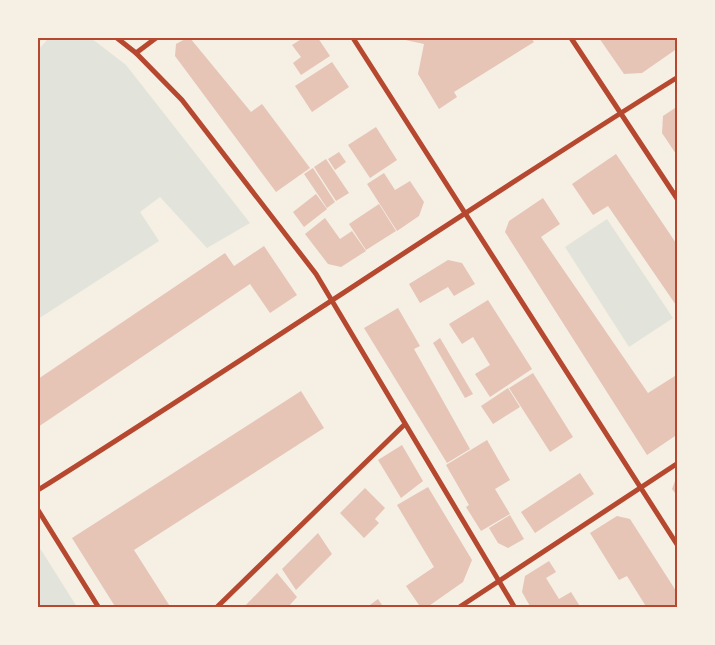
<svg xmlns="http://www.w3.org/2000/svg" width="715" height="645" font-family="Helvetica,sans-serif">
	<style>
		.green { fill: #e2e4dc }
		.building { fill: #e6c5b7 }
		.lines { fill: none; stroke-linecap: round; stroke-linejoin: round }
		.minor { stroke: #b5482f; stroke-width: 5 }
		.neatline { fill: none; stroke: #b5482f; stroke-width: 2 }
	</style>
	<rect width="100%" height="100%" fill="#f6efe4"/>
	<!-- green -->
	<g class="green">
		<polygon points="49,38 91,38 126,65 250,223 207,248 160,197 140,212 159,241 38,319 38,50"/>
		<polygon points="607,219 673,318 629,347 565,247"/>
		<polygon points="38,545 77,607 38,607"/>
	</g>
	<!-- building -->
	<g class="building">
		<polygon points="187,38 190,38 251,112 262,104 310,168 276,192 175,56 176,44"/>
		<polygon points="303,38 318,38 330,56 301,75 293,63 301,57 292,45"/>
		<polygon points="396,38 531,38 534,42 454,92 457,97 439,109 418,74 424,44"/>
		<polygon points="599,38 678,38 678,48 642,73 624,74"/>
		<polygon points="332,62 349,87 312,112 295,86"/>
		<polygon points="678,106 678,157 662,133 663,116"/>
		<polygon points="376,127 397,160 370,178 348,145"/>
		<polygon points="339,152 346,162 335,170 328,159"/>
		<polygon points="616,154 678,246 678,308 608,206 593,215 572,184"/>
		<polygon points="326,159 349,193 336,201 314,167"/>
		<polygon points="313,168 335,202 327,208 304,174"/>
		<polygon points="384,173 395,190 410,181 424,202 419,216 397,231 367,184"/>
		<polygon points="316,194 327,209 304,227 293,212"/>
		<polygon points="543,198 560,224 541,237 648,393 678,374 678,434 647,455 505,232 509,221"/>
		<polygon points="379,204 396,231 366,250 349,224"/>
		<polygon points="325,218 340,239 352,231 366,251 341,267 328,264 305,234"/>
		<polygon points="264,246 297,295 270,313 250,284 38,427 38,379 225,253 234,266"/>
		<polygon points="448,260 462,263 475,284 454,296 448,287 420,303 409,284"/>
		<polygon points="488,300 532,369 490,397 475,374 490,365 473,337 462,344 449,324"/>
		<polygon points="398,308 420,346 414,349 470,449 447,463 364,328"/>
		<polygon points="440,338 473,394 465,398 433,343"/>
		<polygon points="533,373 573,437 550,452 509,388"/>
		<polygon points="508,388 520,407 493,424 481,406"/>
		<polygon points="301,391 324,428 134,550 171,608 116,608 72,538"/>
		<polygon points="487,440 510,480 495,489 510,514 481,531 466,507 469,505 446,465"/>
		<polygon points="402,445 423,481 401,498 378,460"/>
		<polygon points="580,473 594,494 535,533 521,512"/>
		<polygon points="678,473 678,497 672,489"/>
		<polygon points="428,487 472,560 463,582 426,608 421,608 406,586 434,567 397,505"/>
		<polygon points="365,488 385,508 375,519 379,523 364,538 340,513"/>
		<polygon points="510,515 524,539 508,548 498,543 489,528"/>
		<polygon points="617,516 630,519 678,594 678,608 647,608 627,576 619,580 590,533"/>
		<polygon points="318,533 332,554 296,590 282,569"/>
		<polygon points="549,561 556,572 546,578 559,599 571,592 581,608 531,608 522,592 525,576"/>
		<polygon points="277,573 297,597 287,608 243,608"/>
		<polygon points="378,599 384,608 366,608"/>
	</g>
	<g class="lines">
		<!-- minor -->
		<g class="minor">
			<polyline points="117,38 136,53 182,100 316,274 515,608"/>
			<polyline points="353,38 678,546"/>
			<polyline points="571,38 678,200"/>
			<polyline points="136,53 156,38"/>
			<path d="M38 490C253 355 462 212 678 77"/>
			<polyline points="38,510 99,608"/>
			<polyline points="216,608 404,425"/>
			<polyline points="458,608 678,463"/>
		</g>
	</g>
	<!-- border -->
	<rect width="715" height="645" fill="none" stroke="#f6efe4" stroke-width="78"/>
	<rect x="39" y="39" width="637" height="567" class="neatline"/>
</svg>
